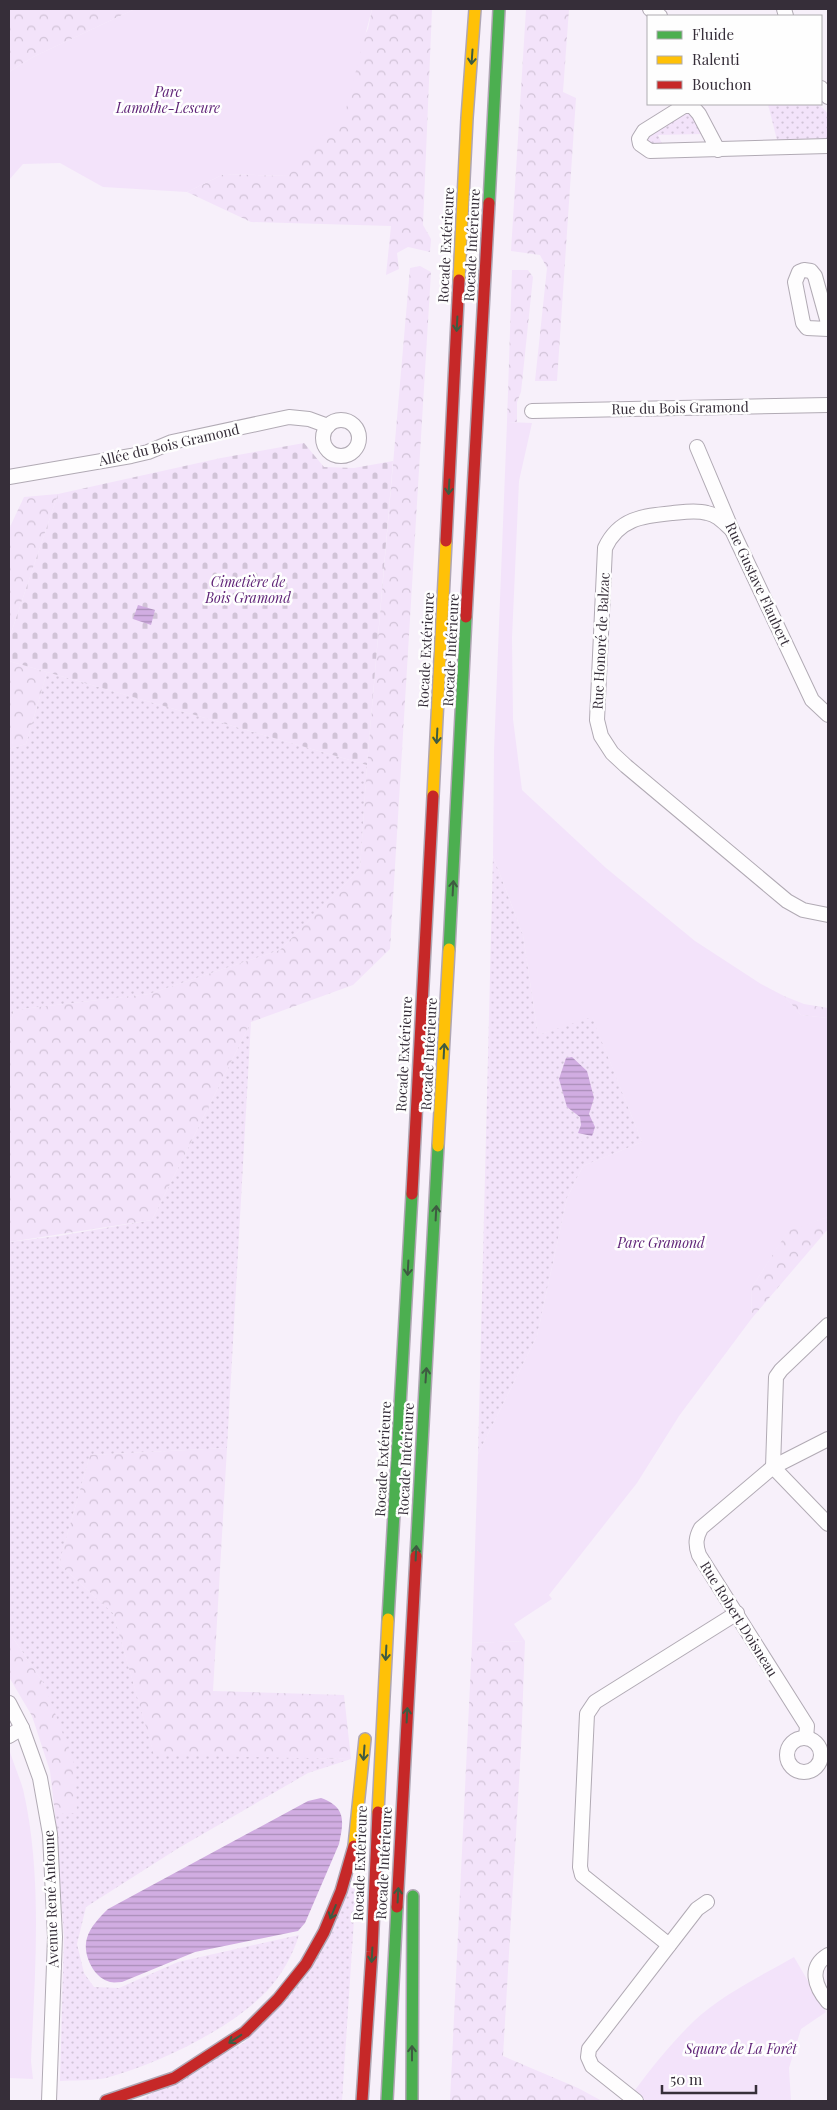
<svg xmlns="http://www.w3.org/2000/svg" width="837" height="2110" font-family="'Playfair Display',serif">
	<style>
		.grass { fill: url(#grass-dots) }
		.forest { fill: url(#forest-crowns) }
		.cemetery { fill: url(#cemetery-stones) }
		.park { fill: #f3e3fa }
		.water { fill: url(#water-rules) }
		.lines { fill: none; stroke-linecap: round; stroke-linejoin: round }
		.street-casing { stroke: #b1aab4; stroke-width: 16 }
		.fast-casing { stroke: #afa6b3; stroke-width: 14 }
		.slow-casing { stroke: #afa6b3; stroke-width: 14 }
		.jam-casing { stroke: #afa6b3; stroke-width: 14 }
		.street { stroke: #fefdfe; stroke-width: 14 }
		.fast { stroke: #4caf50; stroke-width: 11 }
		.slow { stroke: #ffc107; stroke-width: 11 }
		.jam { stroke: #c62828; stroke-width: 11 }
		.oneway { stroke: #3e5b41 }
		.labels { text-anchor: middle; stroke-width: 5; stroke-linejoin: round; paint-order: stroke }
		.park-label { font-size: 14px; font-style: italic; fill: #5f2377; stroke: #fefefe }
		.street-label { font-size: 14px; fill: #362e39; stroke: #fefefe }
	</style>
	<defs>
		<pattern id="grass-dots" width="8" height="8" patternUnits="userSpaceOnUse" patternTransform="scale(1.25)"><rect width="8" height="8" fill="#f3e3fa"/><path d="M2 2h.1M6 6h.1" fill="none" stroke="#d1c3d7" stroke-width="1.8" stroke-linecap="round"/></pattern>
		<pattern id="forest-crowns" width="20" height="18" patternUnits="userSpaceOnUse" patternTransform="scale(1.25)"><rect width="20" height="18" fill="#f3e3fa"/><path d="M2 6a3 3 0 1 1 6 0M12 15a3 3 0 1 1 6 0" fill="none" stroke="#d1c3d7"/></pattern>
		<pattern id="cemetery-stones" width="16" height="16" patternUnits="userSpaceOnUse" patternTransform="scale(1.25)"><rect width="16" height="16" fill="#f3e3fa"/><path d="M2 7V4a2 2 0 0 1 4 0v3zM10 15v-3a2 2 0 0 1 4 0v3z" fill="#d1c3d7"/></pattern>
		<pattern id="water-rules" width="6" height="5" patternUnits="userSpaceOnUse" patternTransform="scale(1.25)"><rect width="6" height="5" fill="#d1ade2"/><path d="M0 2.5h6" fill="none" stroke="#aa8db8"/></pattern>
	</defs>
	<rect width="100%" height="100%" fill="#f7f0fa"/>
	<!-- grass -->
	<g class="grass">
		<polygon points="768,104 819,104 828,114 828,138 777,140"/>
		<path d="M681 111 691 113 702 134 658 135 663 146C654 146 651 145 646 137Z"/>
		<polygon points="47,672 367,765 360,869 280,950 149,994 14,1010 9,1027 9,749 26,744"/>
		<polygon points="493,856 523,935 538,1035 592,1016 642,1142 583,1166 567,1198 537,1336 478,1454"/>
		<path d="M251 1022 227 1448 90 1455 59 1564 113 1613 154 1754 351 1759 308 1773 177 1849 86 1907 77 1944 84 1973 94 1987 119 1988 178 1962 299 1935C293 1955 281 1976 267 1991 229 2030 158 2064 106 2078 91 2081 74 2080 60 2081L64 1936 55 1814 77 1812 44 1684 9 1632V1242L59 1236 152 1220Z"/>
		<polygon points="357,1874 342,2101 138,2101 245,2042"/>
	</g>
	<!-- forest -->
	<g class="forest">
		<polygon points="9,9 135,9 33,57 9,72"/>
		<polygon points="372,9 432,9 423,225 431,239 430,252 408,247 397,253 399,269 386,275 391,226 251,222 187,192 224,174 288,176 368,29"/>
		<polygon points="526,9 569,9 563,92 576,98 557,381 535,381 547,268 540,255 511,251"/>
		<polygon points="420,266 431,272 390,949 353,985 251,1022 152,1220 9,1242 9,1027 14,1010 149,994 280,950 360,869 367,765 410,268"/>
		<polygon points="512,270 528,270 533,277 521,392 517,402 517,422 507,422"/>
		<polygon points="58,494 9,639 9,529 24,497"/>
		<polygon points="9,661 47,672 26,744 9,749"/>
		<polygon points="784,996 804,1004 828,1008 828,1018 801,1015"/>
		<polygon points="828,1217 828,1229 752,1318 751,1289 788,1230"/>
		<polygon points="227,1448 213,1691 344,1695 351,1759 154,1755 113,1613 59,1564 90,1455"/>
		<polygon points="9,1632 44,1684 75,1766 77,1813 55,1814 50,1771 32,1716 9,1677"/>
		<polygon points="525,1641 521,1748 503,2056 578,2088 602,2101 450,2101 472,1643"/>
	</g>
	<!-- cemetery -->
	<polygon class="cemetery" points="304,443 324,467 354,468 393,461 367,765 9,661 9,639 58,494 221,458"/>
	<!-- park -->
	<g class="park">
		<polygon points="135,9 372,9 346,109 288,176 224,174 187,192 103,187 60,163 23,164 9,180 9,72 33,57"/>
		<polygon points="507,422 532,423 519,481 512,638 513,719 522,790 606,868 695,941 761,984 784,996 801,1015 828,1018 828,1217 788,1231 751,1289 752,1318 679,1416 637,1483 549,1595 552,1599 514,1624 525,1641 472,1643 478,1454 537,1336 567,1198 583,1166 642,1142 592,1017 538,1035 523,935 493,856 494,751"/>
		<path d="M9 1749C13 1762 19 1776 23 1789 43 1875 35 1973 31 2061L33 2079 9 2078Z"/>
		<path d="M794 1957 826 2012 801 2029 789 2068 791 2101H646L635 2090C653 2066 672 2042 694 2021 723 1994 761 1976 794 1957Z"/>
	</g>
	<!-- water -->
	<g class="water">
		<polygon points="138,605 155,610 151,625 133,619"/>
		<polygon points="572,1057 587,1071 594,1098 589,1114 595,1127 592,1136 578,1133 581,1125 580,1117 567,1107 559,1079 566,1058"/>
		<path d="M321 1798C346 1807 344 1821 339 1844L305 1923 298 1931 195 1952 122 1982C118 1982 114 1983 110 1982 93 1978 82 1953 87 1938 90 1927 100 1917 108 1909L308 1801Z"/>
	</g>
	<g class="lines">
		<defs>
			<g id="street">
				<polyline points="650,9 660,16"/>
				<polyline points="784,9 786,16"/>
				<polyline points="821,88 828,97"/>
				<polyline points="718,150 699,114 692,106 684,106 644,131 639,139 640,144 650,151 828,146"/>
				<polyline points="828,323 815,276 811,271 804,270 799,272 795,282 803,323 807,328 828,329"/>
				<polyline points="532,411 828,405"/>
				<circle cx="341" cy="438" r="18"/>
				<polyline points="697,447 732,530 812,700 828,715"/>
				<polyline points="9,477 131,456 148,452 172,442 289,417 309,419 328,426"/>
				<path d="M732 530C724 523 718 515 707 513 696 510 684 512 673 513 643 516 619 518 605 548L597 720 601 736 612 753 626 766 787 901 803 910 828 915"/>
				<polyline points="773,1467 776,1377 781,1370 828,1325"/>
				<polyline points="773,1467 828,1524"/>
				<polyline points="9,1703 22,1728 40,1778 50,1834 55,1937 49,2101"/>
				<polyline points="9,1736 22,1728"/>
				<circle cx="804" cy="1755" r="17"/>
				<path d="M806 1738 807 1726 699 1555C695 1544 696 1537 701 1528L773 1467 828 1439"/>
				<polyline points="669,1945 582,1875 580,1867 587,1714 595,1702 737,1613"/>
				<path d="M828 1955C808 1967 815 1987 828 2002"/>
				<polyline points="636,2101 592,2066 588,2057 589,2049 697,1909 707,1902"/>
			</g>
			<g id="fast">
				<polyline points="489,203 499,9"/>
				<polyline points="449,949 466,617"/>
				<polyline points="416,1556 438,1146"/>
				<polyline points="388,1619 412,1194"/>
				<polyline points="387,2101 397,1907"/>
				<polyline points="412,2101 413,1896"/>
			</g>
			<g id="slow">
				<polyline points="459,280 467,118 475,9"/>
				<polyline points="433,796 446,541"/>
				<polyline points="438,1146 449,949"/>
				<polyline points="378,1812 388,1619"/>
				<polyline points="354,1846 365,1739"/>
			</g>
			<g id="jam">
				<polyline points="446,541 459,280"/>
				<polyline points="466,617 489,203"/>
				<polyline points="412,1194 433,796"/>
				<polyline points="397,1907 416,1556"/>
				<polyline points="106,2101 174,2078 245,2032 278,1999 306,1964 324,1932 341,1891 354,1846"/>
				<polyline points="362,2101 372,1952 378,1812"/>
			</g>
		</defs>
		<!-- street casing -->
		<use href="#street" class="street-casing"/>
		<!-- fast casing -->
		<use href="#fast" class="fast-casing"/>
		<!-- slow casing -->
		<use href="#slow" class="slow-casing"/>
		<!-- jam casing -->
		<use href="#jam" class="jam-casing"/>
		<!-- street -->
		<use href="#street" class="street"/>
		<!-- fast -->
		<use href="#fast" class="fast"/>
		<!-- slow -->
		<use href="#slow" class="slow"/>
		<!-- jam -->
		<use href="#jam" class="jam"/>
	</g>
	<!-- one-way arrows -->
	<defs><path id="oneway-shaft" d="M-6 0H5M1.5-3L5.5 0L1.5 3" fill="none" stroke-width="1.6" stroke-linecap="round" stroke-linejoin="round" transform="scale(1.25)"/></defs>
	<g class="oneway">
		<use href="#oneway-shaft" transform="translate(472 57) rotate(94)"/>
		<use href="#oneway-shaft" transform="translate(457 324) rotate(93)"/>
		<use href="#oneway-shaft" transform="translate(449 487) rotate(93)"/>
		<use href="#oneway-shaft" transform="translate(437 736) rotate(93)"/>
		<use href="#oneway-shaft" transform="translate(453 888) rotate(-87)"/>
		<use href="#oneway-shaft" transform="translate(444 1051) rotate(-87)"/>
		<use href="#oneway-shaft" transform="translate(436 1213) rotate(-87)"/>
		<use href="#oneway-shaft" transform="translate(408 1268) rotate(93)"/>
		<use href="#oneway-shaft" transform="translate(426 1375) rotate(-86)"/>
		<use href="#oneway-shaft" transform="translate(416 1553) rotate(-87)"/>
		<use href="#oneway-shaft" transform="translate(386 1653) rotate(93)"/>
		<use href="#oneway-shaft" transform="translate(407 1715) rotate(-87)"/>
		<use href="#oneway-shaft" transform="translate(364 1753) rotate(94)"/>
		<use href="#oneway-shaft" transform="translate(398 1895) rotate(-87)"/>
		<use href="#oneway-shaft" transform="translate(333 1912) rotate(112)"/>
		<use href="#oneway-shaft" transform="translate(372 1955) rotate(93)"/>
		<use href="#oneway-shaft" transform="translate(235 2039) rotate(147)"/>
		<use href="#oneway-shaft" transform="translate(412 2053) rotate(-90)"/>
	</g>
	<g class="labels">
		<!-- park labels -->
		<g class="park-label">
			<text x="168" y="97">Parc<tspan x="168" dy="16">Lamothe-Lescure</tspan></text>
			<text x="248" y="587">Cimetière de<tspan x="248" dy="16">Bois Gramond</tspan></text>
			<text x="661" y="1248">Parc Gramond</text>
			<text x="741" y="2054">Square de La Forêt</text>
		</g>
		<!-- street labels -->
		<g class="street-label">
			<text transform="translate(446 245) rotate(-87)" y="5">Rocade Extérieure</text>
			<text transform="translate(472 245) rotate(-87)" y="5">Rocade Intérieure</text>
			<text transform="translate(680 408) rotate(-1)" y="5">Rue du Bois Gramond</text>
			<text transform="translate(169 445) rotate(-13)" y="5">Allée du Bois Gramond</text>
			<text transform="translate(758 584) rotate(65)" y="5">Rue Gustave Flaubert</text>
			<text transform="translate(601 641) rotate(-87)" y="5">Rue Honoré de Balzac</text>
			<text transform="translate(426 650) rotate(-87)" y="5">Rocade Extérieure</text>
			<text transform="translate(451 650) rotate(-87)" y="5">Rocade Intérieure</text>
			<text transform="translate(404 1054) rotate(-87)" y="5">Rocade Extérieure</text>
			<text transform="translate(429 1054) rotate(-87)" y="5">Rocade Intérieure</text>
			<text transform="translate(383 1459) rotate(-87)" y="5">Rocade Extérieure</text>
			<text transform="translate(406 1459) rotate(-87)" y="5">Rocade Intérieure</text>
			<text transform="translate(739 1619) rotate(58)" y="5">Rue Robert Doisneau</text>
			<text transform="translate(360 1863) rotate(-88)" y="5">Rocade Extérieure</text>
			<text transform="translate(384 1863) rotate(-87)" y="5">Rocade Intérieure</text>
			<text transform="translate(51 1899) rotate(-92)" y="5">Avenue René Antoune</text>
		</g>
	</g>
	<!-- border -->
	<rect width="837" height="2110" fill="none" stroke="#362e39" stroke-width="20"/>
	<!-- legend -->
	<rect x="647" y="15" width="175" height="90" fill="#fefefe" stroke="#aeabaf"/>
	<rect x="657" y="31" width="25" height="8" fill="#4caf50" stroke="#aeabaf"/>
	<text x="692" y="40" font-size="15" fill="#362e39">Fluide</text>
	<rect x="657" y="56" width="25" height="8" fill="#ffc107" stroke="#aeabaf"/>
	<text x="692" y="65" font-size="15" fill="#362e39">Ralenti</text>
	<rect x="657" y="81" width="25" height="8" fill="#c62828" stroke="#aeabaf"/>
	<text x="692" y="90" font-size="15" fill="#362e39">Bouchon</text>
	<!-- scale -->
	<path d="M662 2085v8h94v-8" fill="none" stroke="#362e39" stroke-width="2.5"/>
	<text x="670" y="2085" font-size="15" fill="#362e39" stroke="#fefefe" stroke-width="4" paint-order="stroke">50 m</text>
</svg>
